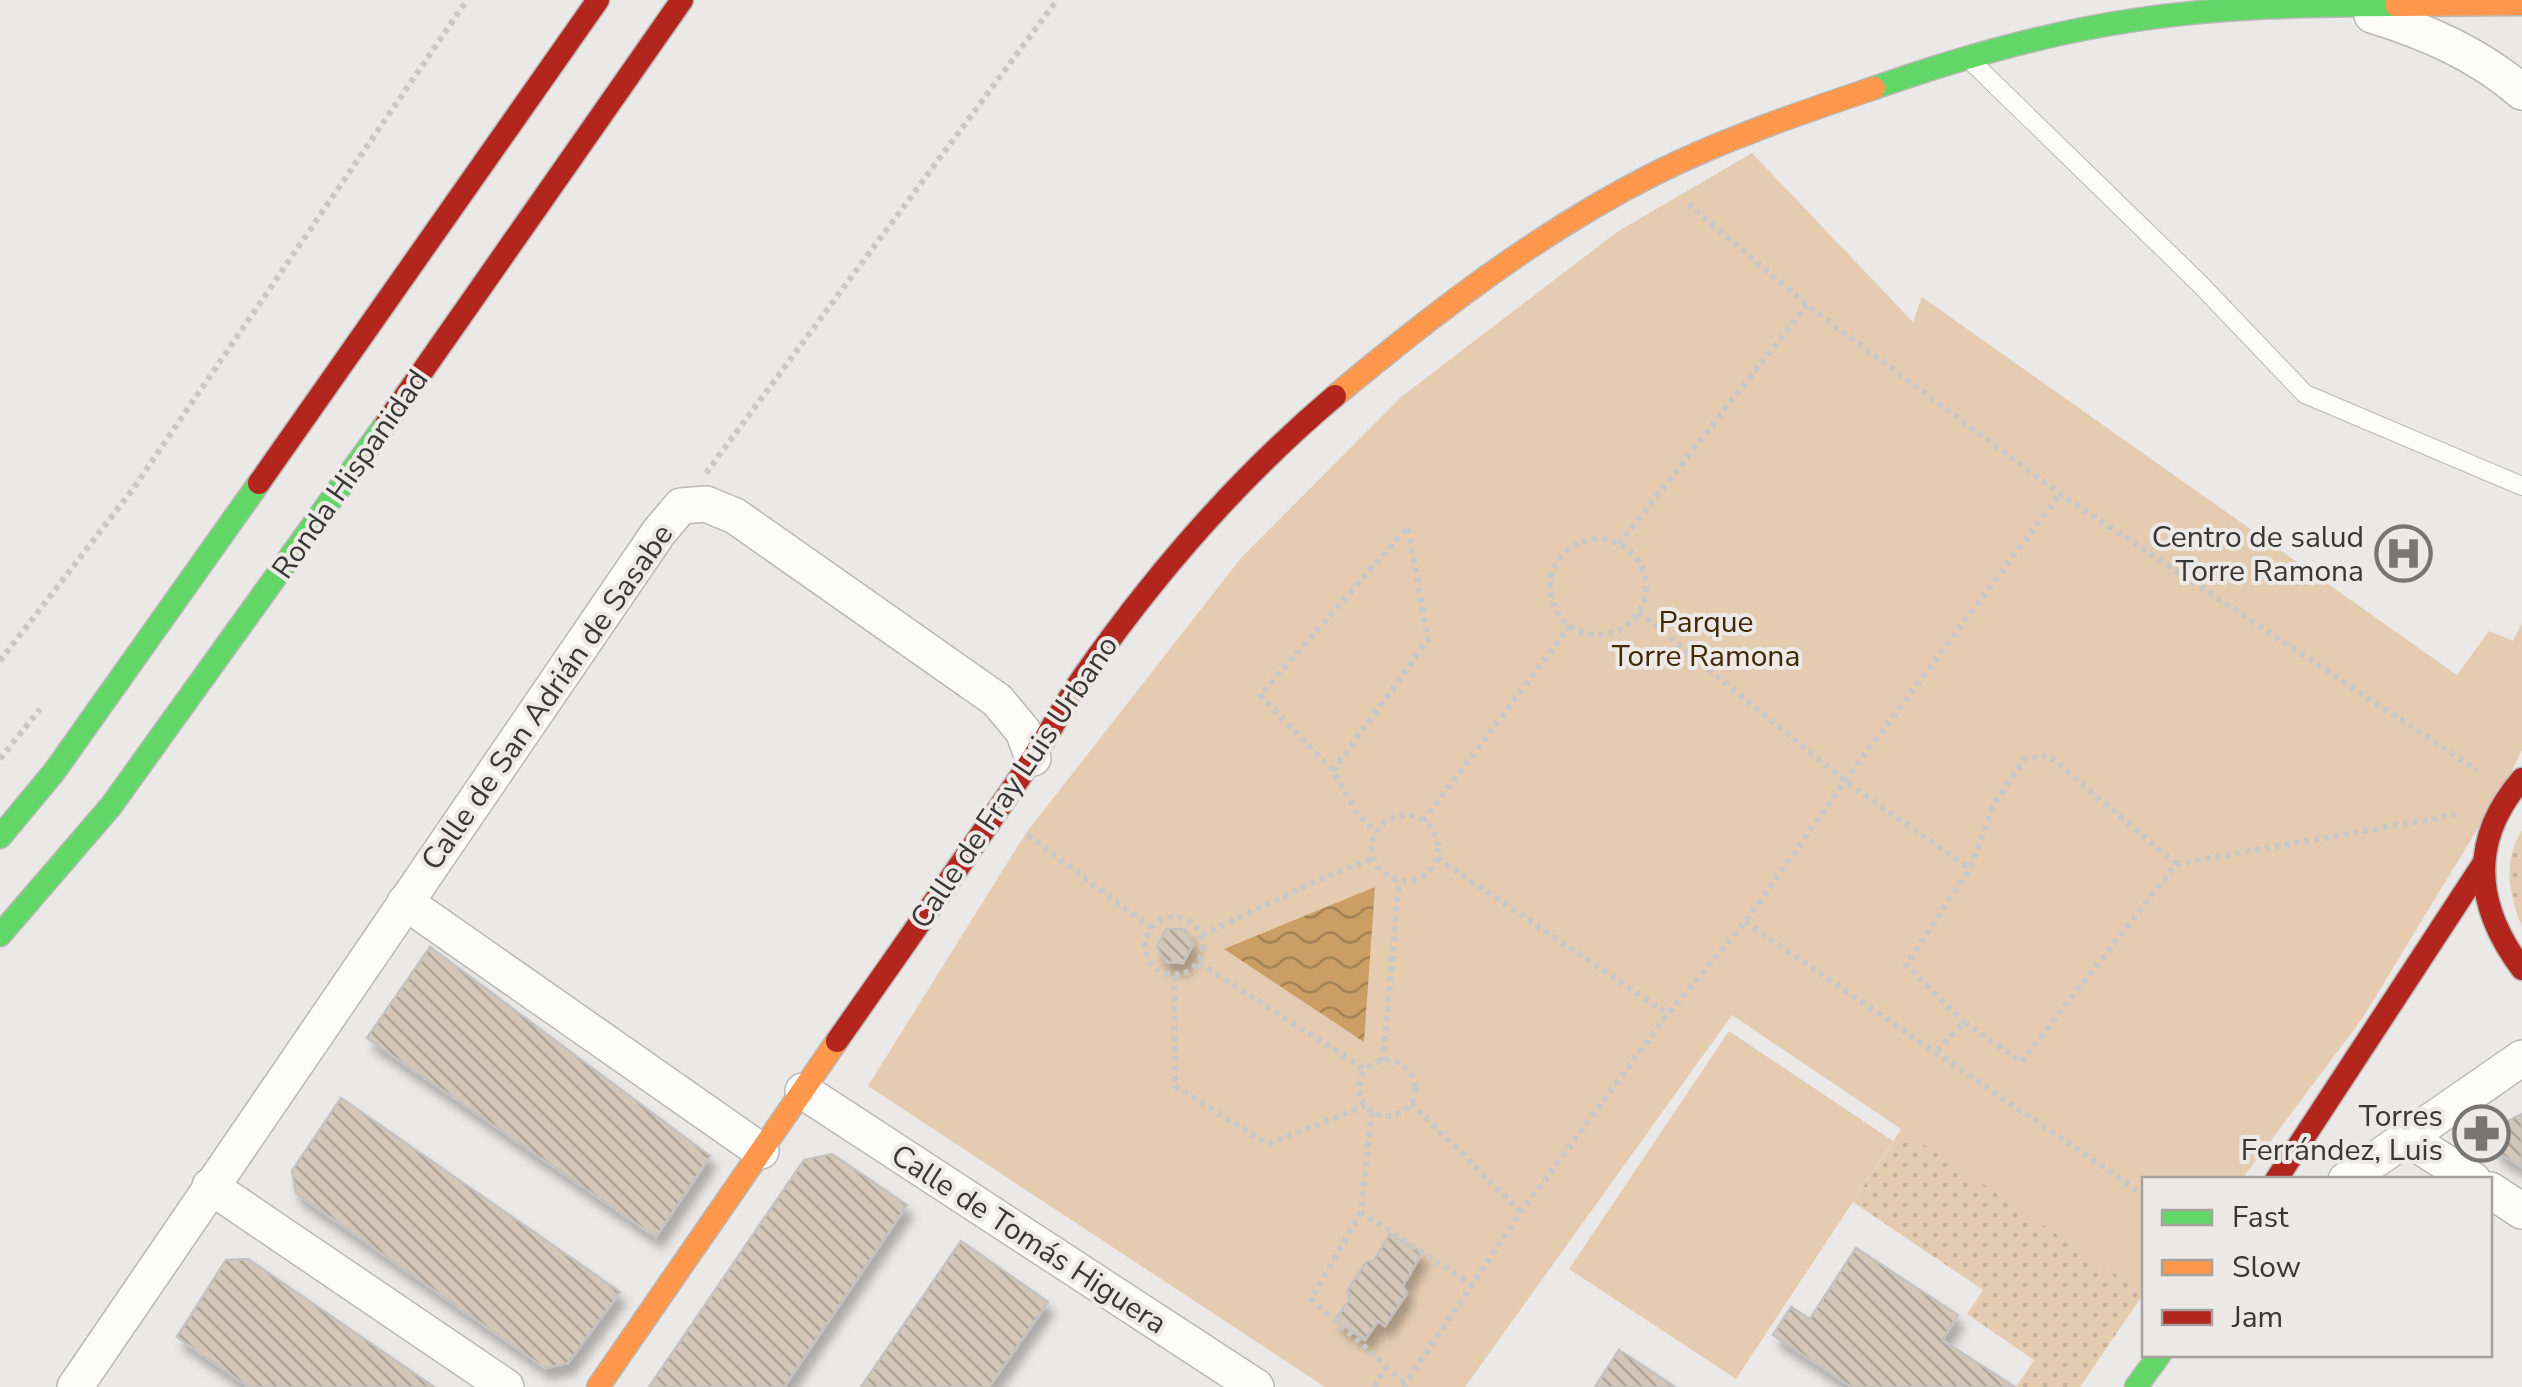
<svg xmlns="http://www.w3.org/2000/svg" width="2522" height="1387" font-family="'Nunito Sans',sans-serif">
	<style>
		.grass { fill: url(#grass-dots) }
		.green { fill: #e5ccb1 }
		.water { fill: url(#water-waves) }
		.building { fill: url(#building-back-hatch); stroke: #c3c2c0; stroke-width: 2.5; filter: url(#shadow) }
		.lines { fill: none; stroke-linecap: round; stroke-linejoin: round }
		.lane-casing { stroke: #b9b8b6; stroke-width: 20 }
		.street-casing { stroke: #b9b8b6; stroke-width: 38 }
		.fast-casing { stroke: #b9b8b6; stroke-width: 25 }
		.slow-casing { stroke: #b9b8b6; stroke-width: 25 }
		.jam-casing { stroke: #b9b8b6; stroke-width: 25 }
		.path { stroke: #c9c8c7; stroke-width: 6; stroke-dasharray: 5 5; stroke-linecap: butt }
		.lane { stroke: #fcfcfb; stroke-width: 18 }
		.street { stroke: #fcfcfb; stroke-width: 35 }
		.fast { stroke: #63d668; stroke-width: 22 }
		.slow { stroke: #ff974d; stroke-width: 22 }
		.jam { stroke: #b3261e; stroke-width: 22 }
		.labels { text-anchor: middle; stroke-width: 8; stroke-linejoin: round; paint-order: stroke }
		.street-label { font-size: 30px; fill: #3a3837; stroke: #ece9e6 }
		.poi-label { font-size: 30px; fill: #3a3837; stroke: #ece9e6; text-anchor: end }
		.park-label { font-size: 30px; fill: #432a07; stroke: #ece9e6 }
	</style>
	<defs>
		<pattern id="grass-dots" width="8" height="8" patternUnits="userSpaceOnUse" patternTransform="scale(2.5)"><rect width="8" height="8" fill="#e5ccb1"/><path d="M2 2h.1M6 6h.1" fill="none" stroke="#c5b099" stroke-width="1.8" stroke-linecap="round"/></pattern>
		<pattern id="water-waves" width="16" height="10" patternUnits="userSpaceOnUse" patternTransform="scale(2.5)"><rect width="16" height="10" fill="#ca9e65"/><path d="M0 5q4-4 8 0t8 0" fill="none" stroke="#a58254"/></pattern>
		<pattern id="building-back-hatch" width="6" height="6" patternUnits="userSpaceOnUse" patternTransform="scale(2.5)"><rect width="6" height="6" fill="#d4c7b7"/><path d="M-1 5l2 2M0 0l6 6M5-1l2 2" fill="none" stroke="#ada396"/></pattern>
		<filter id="shadow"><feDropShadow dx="6" dy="11" stdDeviation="5" flood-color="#0004"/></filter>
	</defs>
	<rect width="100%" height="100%" fill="#ebe9e7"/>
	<!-- grass -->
	<g class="grass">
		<path d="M2522 830V927C2509 894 2502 862 2522 830Z"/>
		<polygon points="1902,1128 2144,1293 2080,1387 2016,1387 2034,1360 1967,1314 1983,1290 1853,1202"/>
	</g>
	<!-- green -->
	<g class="green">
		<polygon points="1752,153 1913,322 1922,297 2457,675 2489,631 2513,641 2522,623 2522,750 2509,777 2362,1019 2242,1179 2144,1180 2144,1293 1732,1015 1465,1387 1325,1387 868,1086 1026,833 1241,558 1401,397 1617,232"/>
		<polygon points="1729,1031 1893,1141 1736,1379 1569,1269"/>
	</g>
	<!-- water -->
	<polygon class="water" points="1375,887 1364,1042 1224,949"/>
	<!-- building -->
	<g class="building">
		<polygon points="1166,929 1185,929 1193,945 1183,963 1166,962 1157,947"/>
		<polygon points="430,947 710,1156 656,1237 367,1038"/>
		<polygon points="341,1098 620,1292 568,1363 545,1368 296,1193 292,1171"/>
		<polygon points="2522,1114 2522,1167 2497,1152 2492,1129"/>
		<polygon points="832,1154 907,1205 784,1387 649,1387 804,1160"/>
		<polygon points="1390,1234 1422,1253 1403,1286 1407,1293 1385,1326 1378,1321 1365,1340 1335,1320 1349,1300 1348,1289 1367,1261 1373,1262"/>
		<polygon points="961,1241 1048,1302 989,1387 861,1387"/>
		<polygon points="1856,1248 1958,1315 1942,1340 2015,1387 1852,1387 1773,1335 1791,1307 1810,1319"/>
		<polygon points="248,1259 434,1387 249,1387 177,1337 226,1260"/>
		<polygon points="1619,1350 1675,1387 1595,1387"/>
	</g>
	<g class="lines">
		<defs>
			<polyline id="lane" points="1974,64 2200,284 2305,394 2522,486"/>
			<g id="street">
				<path d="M2372 15C2427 32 2478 54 2522 92"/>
				<polyline points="405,902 761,1151"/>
				<polyline points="803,1091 1256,1387"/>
				<polyline points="2407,1138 2473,1180"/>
				<polyline points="2346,1180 2522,1058"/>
				<polyline points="210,1186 506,1387"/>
				<polyline points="2490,1190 2522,1211"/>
				<polyline points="75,1387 659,532 681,506 706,504 735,516 997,700 1023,731 1033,758"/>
			</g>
			<g id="fast">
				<path d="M1874 88C1959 58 2046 33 2135 20 2221 7 2309 5 2396 5"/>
				<polyline points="0,837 54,772 259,483"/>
				<polyline points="0,935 111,806 387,422"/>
				<polyline points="2136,1387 2160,1354"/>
			</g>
			<g id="slow">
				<polyline points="2396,5 2522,4"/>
				<path d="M1335 396C1433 314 1539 232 1654 174 1724 139 1800 113 1874 88"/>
				<polyline points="598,1387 837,1041"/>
			</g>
			<g id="jam">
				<polyline points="387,422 682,0"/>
				<polyline points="259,483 598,0"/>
				<path d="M2522 779C2468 841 2475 906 2522 969"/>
				<path d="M837 1041C902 948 968 855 1031 761 1049 734 1064 704 1083 677 1155 574 1238 478 1335 396"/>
				<polyline points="2276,1180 2483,864"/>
			</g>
		</defs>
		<!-- lane casing -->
		<use href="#lane" class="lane-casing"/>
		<!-- street casing -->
		<use href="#street" class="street-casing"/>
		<!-- fast casing -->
		<use href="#fast" class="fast-casing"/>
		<!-- slow casing -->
		<use href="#slow" class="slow-casing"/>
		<!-- jam casing -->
		<use href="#jam" class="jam-casing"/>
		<!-- path -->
		<g class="path">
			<polyline points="1688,204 1807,305 2060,494 2477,770"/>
			<polyline points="706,473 1057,0"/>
			<circle cx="1598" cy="587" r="48"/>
			<polyline points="1619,544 1807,305"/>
			<polyline points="1639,612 1845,781 1970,869"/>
			<polyline points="0,661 133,489 467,0"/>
			<polyline points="0,759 40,709"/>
			<polyline points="1333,771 1428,640 1408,527 1260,695 1333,771 1357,813 1376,832"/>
			<circle cx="1405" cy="848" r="33"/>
			<polyline points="1423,821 1570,626"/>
			<polyline points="1028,835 1151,928"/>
			<polyline points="1437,858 1668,1014"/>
			<polyline points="2176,864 2455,815"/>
			<circle cx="1174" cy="946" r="29"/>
			<polyline points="1745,922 2144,1195"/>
			<polyline points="1202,935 1316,881 1374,858"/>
			<polyline points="1199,963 1366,1070"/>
			<polyline points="1174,976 1175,1086 1268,1144 1365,1106"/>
			<polyline points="1937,1051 1964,1022 2021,1062 2176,864 2048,755 2024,759 1994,804 1970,869 1906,965 1964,1022"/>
			<circle cx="1387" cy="1088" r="28"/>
			<polyline points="1383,1061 1399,880"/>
			<polyline points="1411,1103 1521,1212"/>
			<polyline points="1372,1112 1361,1212 1472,1285"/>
			<polyline points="1361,1212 1311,1299 1405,1383"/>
			<polyline points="1374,1387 1387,1366"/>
			<polyline points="1403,1387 1521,1212 1668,1014 1745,922 1845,781 2060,494"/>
		</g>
		<!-- lane -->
		<use href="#lane" class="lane"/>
		<!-- street -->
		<use href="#street" class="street"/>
		<!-- fast -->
		<use href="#fast" class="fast"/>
		<!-- slow -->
		<use href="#slow" class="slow"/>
		<!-- jam -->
		<use href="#jam" class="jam"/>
	</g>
	<!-- icons -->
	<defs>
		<symbol id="hospital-ring" viewBox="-11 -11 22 22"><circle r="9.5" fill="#ece9e6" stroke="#787675" stroke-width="1.5"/><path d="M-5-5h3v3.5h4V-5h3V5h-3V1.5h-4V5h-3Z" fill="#787675"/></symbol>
		<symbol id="pharmacy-ring" viewBox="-11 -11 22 22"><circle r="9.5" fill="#ece9e6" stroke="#787675" stroke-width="1.5"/><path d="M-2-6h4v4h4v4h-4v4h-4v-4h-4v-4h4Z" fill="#787675"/></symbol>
	</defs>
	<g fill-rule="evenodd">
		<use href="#hospital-ring" x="2372" y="522" width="63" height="63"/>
		<use href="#pharmacy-ring" x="2450" y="1102" width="63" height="63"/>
	</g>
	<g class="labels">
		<!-- street labels -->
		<g class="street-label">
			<text transform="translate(350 474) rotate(-55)" y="10">Ronda Hispanidad</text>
			<text transform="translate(547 697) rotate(-55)" y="10">Calle de San Adrián de Sasabe</text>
			<text transform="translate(1014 782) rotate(-56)" y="10">Calle de Fray Luis Urbano</text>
			<text transform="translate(1029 1239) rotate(33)" y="10">Calle de Tomás Higuera</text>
		</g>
		<!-- poi labels -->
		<g class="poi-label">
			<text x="2364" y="547">Centro de salud<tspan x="2364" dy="34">Torre Ramona</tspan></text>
			<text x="2443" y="1126">Torres<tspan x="2443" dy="34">Ferrández, Luis</tspan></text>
		</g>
		<!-- park labels -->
		<g class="park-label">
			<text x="1706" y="632">Parque<tspan x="1706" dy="34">Torre Ramona</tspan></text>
		</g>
	</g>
	<!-- legend -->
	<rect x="2142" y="1177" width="350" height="180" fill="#ece9e6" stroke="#a5a2a0" stroke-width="2.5"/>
	<rect x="2162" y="1210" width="50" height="15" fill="#63d668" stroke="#a5a2a0" stroke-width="2.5"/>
	<text x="2232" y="1227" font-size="30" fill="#3a3837">Fast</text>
	<rect x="2162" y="1260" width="50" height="15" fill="#ff974d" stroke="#a5a2a0" stroke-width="2.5"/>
	<text x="2232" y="1277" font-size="30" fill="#3a3837">Slow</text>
	<rect x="2162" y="1310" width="50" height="15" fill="#b3261e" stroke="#a5a2a0" stroke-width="2.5"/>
	<text x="2232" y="1327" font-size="30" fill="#3a3837">Jam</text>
</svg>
